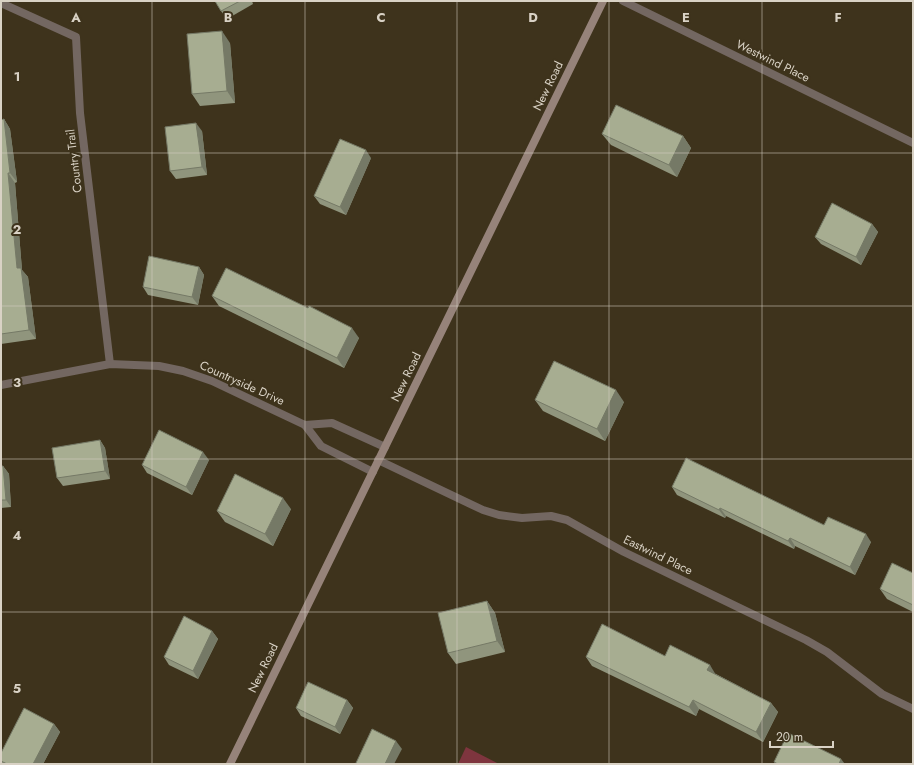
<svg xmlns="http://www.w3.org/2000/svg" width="914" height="765" font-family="Jost,sans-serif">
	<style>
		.green { fill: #7e353e }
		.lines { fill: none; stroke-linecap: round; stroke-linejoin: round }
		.street { stroke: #736761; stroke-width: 8 }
		.secondary { stroke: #96837a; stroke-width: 8 }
		.wall { fill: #90957d }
		.shaded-wall { fill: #757966 }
		.building { fill: #a7ad91; stroke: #757966 }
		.grid { fill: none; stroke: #d9d2c5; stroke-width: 1; stroke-opacity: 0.55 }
		.labels { text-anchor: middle; stroke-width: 4; stroke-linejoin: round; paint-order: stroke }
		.street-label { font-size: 12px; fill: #d9d2c5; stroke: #3e331c }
		.grid-label { font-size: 13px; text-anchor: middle; font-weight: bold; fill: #d9d2c5; stroke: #3e331c; stroke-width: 4; stroke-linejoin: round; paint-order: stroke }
	</style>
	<rect width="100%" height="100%" fill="#3e331c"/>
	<!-- green -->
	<polygon class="green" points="466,747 499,764 458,764"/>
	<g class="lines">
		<!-- street -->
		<g class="street">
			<polyline points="623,1 913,143"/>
			<polyline points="1,3 76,37 80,113 110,364"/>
			<polyline points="1,385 110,364 159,366 183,371 212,381 305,425 332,423 385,447"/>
			<polyline points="305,425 321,446 373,472"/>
			<polyline points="378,460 483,510 499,515 522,518 551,516 567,520 624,552 806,640 827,652 882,694 913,709"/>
		</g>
		<!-- secondary -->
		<polyline class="secondary" points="230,764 603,1"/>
	</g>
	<!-- wall -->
	<g class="wall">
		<polygon points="215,1 252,1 253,4 227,19 221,11"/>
		<polygon points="230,43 235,103 200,106 192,94"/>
		<polygon points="4,119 10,129 17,182 15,183 22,270 28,277 36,339 1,344 1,120"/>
		<polygon points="202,131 207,175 176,179 170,171"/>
		<polygon points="602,134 683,136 691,148 677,177 611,145"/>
		<polygon points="371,158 346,215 320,204 314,196"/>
		<polygon points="872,224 878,232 861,265 821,244 815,237"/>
		<polygon points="199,267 204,275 198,305 148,295 143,287"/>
		<polygon points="212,296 308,308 359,338 344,368 219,306"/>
		<polygon points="535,400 624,402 605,441 543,411"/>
		<polygon points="100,440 105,448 110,479 63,486 57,478"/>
		<polygon points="209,460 192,495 147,473 142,465"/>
		<polygon points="1,466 3,466 9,474 11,507 1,508"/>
		<polygon points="672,487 824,525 871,542 855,575 795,546 794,549 726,516 725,518 677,495"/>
		<polygon points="291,509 273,546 225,522 217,511"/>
		<polygon points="913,573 913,612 887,599 880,589"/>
		<polygon points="487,601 495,613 505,652 456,664 448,653"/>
		<polygon points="212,631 218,639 198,679 169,665 164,657"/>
		<polygon points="665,656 716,674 771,703 778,712 763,742 699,709 696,716 592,666 586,657"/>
		<polygon points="347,700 353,708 340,734 301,716 296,708"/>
		<polygon points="54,724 60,732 43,764 1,764 1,753"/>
	</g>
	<!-- shaded-wall -->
	<g class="shaded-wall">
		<polygon points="222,31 230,43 235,103 227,91"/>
		<polygon points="4,119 10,129 17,182 10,173"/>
		<polygon points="196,123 202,131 207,175 202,167"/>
		<polygon points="683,136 691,148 677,177 669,165"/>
		<polygon points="366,150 371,158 346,215 340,207"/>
		<polygon points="8,173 15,183 22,270 28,277 36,339 29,330 17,268"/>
		<polygon points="872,224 878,232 861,265 856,257"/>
		<polygon points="199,267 204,275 198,305 192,297"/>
		<polygon points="352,328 359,338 344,368 337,358"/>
		<polygon points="616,390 624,402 605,441 597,429"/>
		<polygon points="100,440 105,448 110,479 105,471"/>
		<polygon points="203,452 209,460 192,495 186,487"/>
		<polygon points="3,466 9,474 11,507 6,500"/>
		<polygon points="283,498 291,509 273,546 265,534"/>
		<polygon points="720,508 726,516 725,518 719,510"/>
		<polygon points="866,534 871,542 855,575 850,567"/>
		<polygon points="790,538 795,546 794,549 788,541"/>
		<polygon points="487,601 495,613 505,652 497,641"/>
		<polygon points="212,631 218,639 198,679 193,671"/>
		<polygon points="710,665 716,675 707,670"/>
		<polygon points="347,700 353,708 340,734 335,727"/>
		<polygon points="693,700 699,709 696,716 689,707"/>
		<polygon points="771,703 778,712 763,742 756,732"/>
		<polygon points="54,724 60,732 43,764 33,764"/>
		<polygon points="396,741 402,749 394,764 385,764"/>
		<polygon points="841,759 845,764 839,764"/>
	</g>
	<!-- building -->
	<g class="building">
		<polygon points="215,1 240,1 221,11"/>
		<polygon points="222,31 227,91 192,94 187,34"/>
		<polygon points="616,105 683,136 669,165 602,134"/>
		<polygon points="4,119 10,173 8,173 17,268 21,268 29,330 1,334 1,120"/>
		<polygon points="196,123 202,167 170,171 165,127"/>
		<polygon points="340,139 366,150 340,207 314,196"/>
		<polygon points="832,203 872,224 856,257 815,237"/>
		<polygon points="149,256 199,267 192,297 143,287"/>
		<polygon points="226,268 308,308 309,306 352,328 337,358 212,296"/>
		<polygon points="554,361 616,390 597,429 535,400"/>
		<polygon points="159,430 203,452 186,487 142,465"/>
		<polygon points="100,440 105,471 57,478 52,448"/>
		<polygon points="686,458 824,525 828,517 866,534 850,567 790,538 788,541 720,508 719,510 672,487"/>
		<polygon points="1,466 3,466 6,500 1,500"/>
		<polygon points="235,474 283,498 265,534 217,511"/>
		<polygon points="892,563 913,573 913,605 880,589"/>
		<polygon points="487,601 497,641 448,653 438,613"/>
		<polygon points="184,616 212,631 193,671 164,657"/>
		<polygon points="602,624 665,656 670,645 710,665 707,670 771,703 756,732 693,700 689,707 586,657"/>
		<polygon points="308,682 347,700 335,727 296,708"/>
		<polygon points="24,708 54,724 33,764 7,764 1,761 1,753"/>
		<polygon points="372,729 396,741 385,764 358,764 356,763"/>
		<polygon points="788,733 841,759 839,764 778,764 774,762"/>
	</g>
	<!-- grid -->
	<path class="grid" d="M152 1V764M305 1V764M457 1V764M609 1V764M762 1V764M1 153H913M1 306H913M1 459H913M1 612H913"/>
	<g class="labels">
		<!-- street labels -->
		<g class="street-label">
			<text transform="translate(773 61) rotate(26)" y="4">Westwind Place</text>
			<text transform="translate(548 86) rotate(-64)" y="4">New Road</text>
			<text transform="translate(74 161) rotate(-97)" y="4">Country Trail</text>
			<text transform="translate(406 377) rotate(-64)" y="4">New Road</text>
			<text transform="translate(242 383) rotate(24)" y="4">Countryside Drive</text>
			<text transform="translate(658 555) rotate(26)" y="4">Eastwind Place</text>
			<text transform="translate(263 668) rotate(-64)" y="4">New Road</text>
		</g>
	</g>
	<g class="grid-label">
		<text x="76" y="22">A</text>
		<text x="228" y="22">B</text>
		<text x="381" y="22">C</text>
		<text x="533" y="22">D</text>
		<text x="686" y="22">E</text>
		<text x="838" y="22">F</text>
		<text x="17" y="81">1</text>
		<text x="17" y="234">2</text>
		<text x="17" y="387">3</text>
		<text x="17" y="540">4</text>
		<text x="17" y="693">5</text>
	</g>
	<!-- border -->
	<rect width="914" height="765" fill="none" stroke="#d9d2c5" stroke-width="4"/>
	<!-- scale -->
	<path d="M770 741v6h63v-6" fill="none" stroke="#d9d2c5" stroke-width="2"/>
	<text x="776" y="741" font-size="12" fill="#d9d2c5" stroke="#3e331c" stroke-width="3" paint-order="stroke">20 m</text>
</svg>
